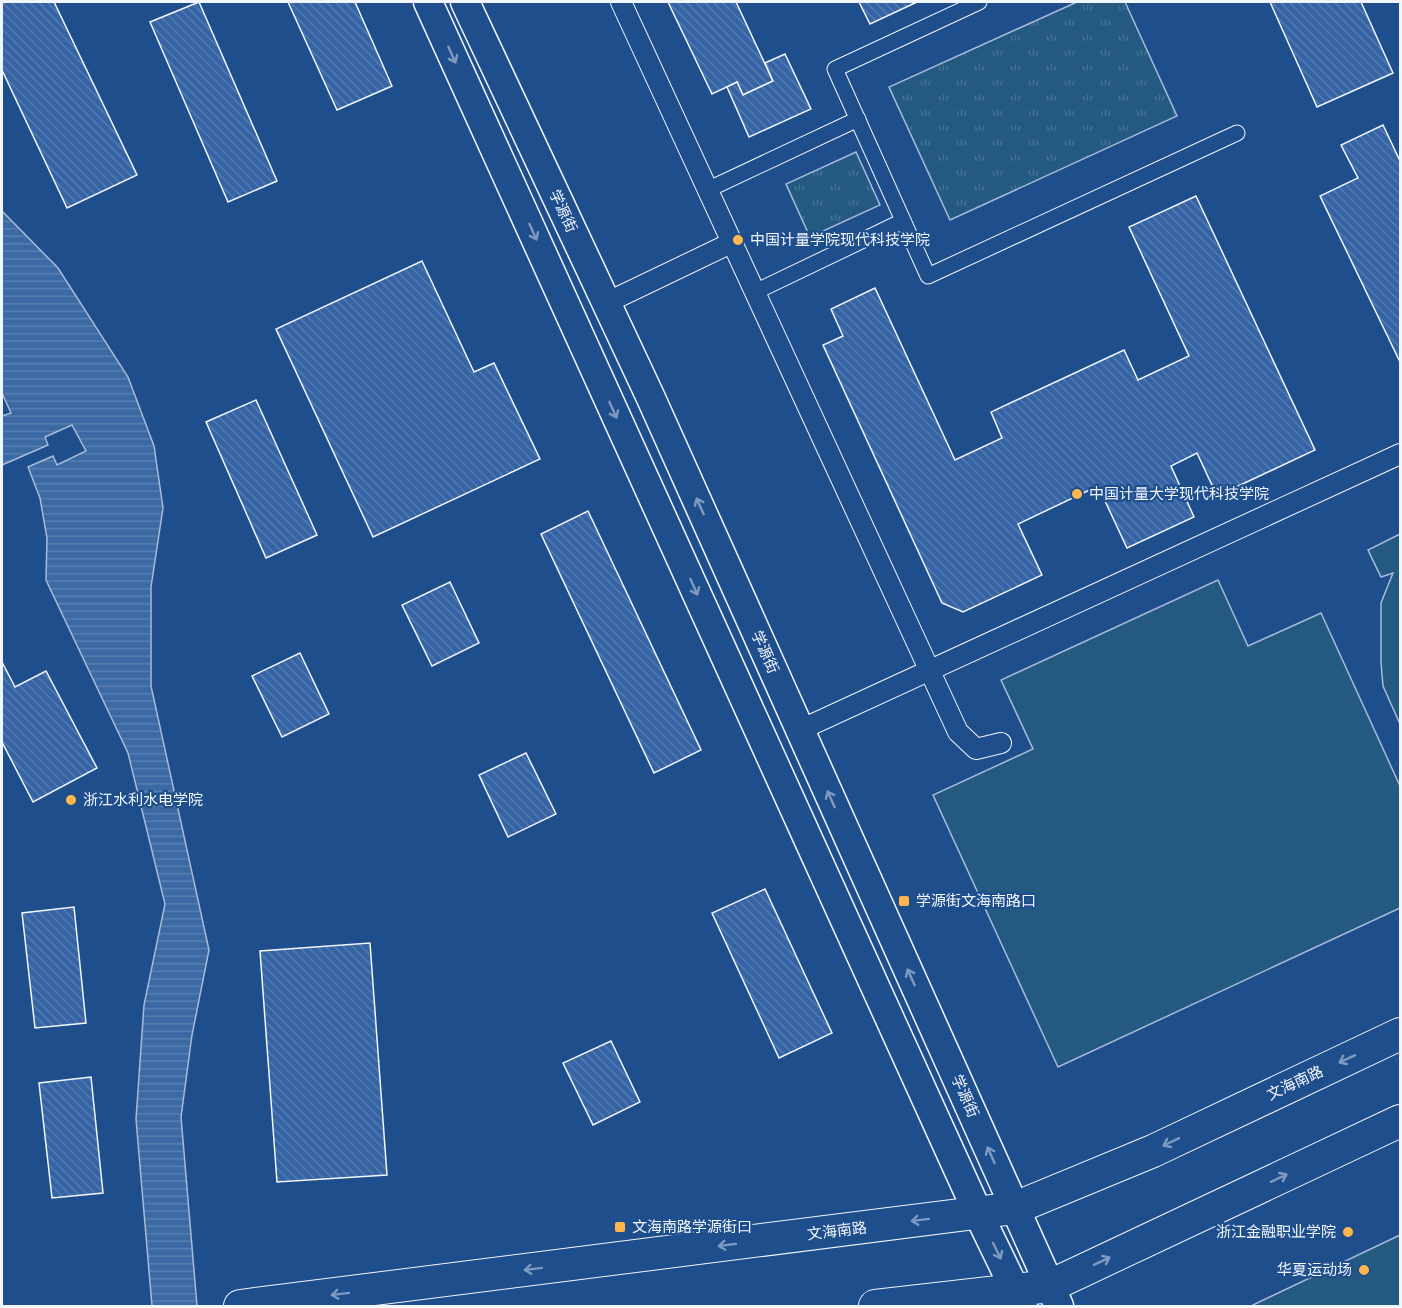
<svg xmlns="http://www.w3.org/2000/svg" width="1402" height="1308" font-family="Rubik,'Noto Sans SC',sans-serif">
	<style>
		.grass { fill: url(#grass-tufts); stroke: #a8bbd7; stroke-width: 1.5 }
		.garden { fill: #245a82; stroke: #a8bbd7; stroke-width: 1.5 }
		.water { fill: url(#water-rules); stroke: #a8bbd7; stroke-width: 1.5 }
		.building { fill: url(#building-back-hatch); stroke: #f2f6ff; stroke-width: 1.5 }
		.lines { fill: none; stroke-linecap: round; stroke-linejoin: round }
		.pedestrian-casing { stroke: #f2f6ff; stroke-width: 17 }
		.minor-casing { stroke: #f2f6ff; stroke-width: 22 }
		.secondary-casing { stroke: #f2f6ff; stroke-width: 31 }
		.primary-casing { stroke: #f2f6ff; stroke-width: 34 }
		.pedestrian { stroke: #1f4e8c; stroke-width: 15 }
		.minor { stroke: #1f4e8c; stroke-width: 20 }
		.secondary { stroke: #1f4e8c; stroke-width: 28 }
		.primary { stroke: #1f4e8c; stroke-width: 32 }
		.oneway { stroke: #7e9ac0 }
		.poi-dot { fill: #ffb74d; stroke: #1f4e8c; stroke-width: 2 }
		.labels { text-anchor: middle; stroke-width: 4.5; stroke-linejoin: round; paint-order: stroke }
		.street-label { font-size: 15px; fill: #f2f6ff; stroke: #1f4e8c }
		.poi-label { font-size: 15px; fill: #f2f6ff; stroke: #1f4e8c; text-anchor: start }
	</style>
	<defs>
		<pattern id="grass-tufts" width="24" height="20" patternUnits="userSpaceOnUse" patternTransform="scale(1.5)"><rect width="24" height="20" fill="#245a82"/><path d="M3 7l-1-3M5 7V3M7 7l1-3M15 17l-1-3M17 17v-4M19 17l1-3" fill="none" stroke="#447295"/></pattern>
		<pattern id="water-rules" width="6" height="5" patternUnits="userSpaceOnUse" patternTransform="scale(1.5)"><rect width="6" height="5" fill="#3b69a3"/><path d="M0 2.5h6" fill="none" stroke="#587fb1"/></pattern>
		<pattern id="building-back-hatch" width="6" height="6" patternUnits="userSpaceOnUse" patternTransform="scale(1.5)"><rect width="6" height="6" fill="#3563a3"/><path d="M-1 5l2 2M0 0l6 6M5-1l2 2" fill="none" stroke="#537ab1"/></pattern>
	</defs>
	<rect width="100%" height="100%" fill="#1f4e8c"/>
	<!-- grass -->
	<g class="grass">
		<polygon points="1077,2 1125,2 1177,116 950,220 889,87"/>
		<polygon points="856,152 880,205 810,237 786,184"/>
	</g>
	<!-- garden -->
	<g class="garden">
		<polygon points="1400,534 1400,724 1383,686 1381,663 1381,603 1393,573 1381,577 1368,550"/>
		<polygon points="1218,580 1248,646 1321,613 1400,786 1400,908 1058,1067 933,795 1033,749 1001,680"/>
		<polygon points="1400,1235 1400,1306 1253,1306 1253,1305"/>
	</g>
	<!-- water -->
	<polygon class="water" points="2,211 58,268 128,377 154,446 163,508 151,587 151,686 209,950 192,1035 181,1117 197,1306 152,1306 136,1119 144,1005 165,904 128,753 46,580 47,538 40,498 28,467 53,456 57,465 86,451 72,425 45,437 48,445 2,465 2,416 11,413 2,393"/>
	<!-- building -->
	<g class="building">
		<polygon points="2,2 54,2 137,175 67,208 2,70"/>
		<polygon points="199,2 277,181 228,202 150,22"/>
		<polygon points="288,2 355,2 392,86 337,110"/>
		<polygon points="668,2 736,2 773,81 743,95 737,82 712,94"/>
		<polygon points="859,2 917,2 870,24"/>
		<polygon points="1270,2 1361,2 1393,73 1317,107"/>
		<polygon points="785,54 811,109 749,137 727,87 737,82 743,95 773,81 765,63"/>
		<polygon points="1383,125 1400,161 1400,362 1320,196 1358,178 1341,145"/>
		<polygon points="1196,196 1315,450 1217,496 1197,453 1171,466 1194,517 1127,548 1098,486 1018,524 1042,575 963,612 942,603 823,345 843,336 831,309 875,288 955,460 1002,438 991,412 1124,350 1138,380 1189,356 1129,227"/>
		<polygon points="422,261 474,372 494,363 540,459 373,537 276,329"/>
		<polygon points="256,400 317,535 266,558 206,422"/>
		<polygon points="588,511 701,750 654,773 541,534"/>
		<polygon points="450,582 479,643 432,666 402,605"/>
		<polygon points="300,653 329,714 282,737 252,676"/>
		<polygon points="2,662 15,687 46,671 97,768 33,802 2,742"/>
		<polygon points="526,753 556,814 508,837 479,775"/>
		<polygon points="765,889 832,1033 779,1058 712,913"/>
		<polygon points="74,907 86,1023 35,1028 22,913"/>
		<polygon points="370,943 387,1175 277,1182 260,951"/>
		<polygon points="611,1041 640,1102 593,1125 563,1063"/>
		<polygon points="91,1077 103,1193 52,1198 39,1083"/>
	</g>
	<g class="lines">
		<defs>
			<g id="pedestrian">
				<polyline points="979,2 835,69 928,276 1237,133"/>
				<polyline points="707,190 858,119"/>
				<polyline points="755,292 903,221"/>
			</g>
			<g id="minor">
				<polyline points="621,2 958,732 976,749 1001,743"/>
				<polyline points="606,303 731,243"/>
				<polyline points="800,730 1400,454"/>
			</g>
			<g id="secondary">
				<polyline points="428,2 978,1213 1023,1306"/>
				<polyline points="465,2 650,396 1059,1306"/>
			</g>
			<g id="primary">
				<polyline points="240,1306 1015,1208 1153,1151 1400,1034"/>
				<polyline points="875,1306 1050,1286 1400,1121"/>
			</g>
		</defs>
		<!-- pedestrian casing -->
		<use href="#pedestrian" class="pedestrian-casing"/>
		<!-- minor casing -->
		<use href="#minor" class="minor-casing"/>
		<!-- secondary casing -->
		<use href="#secondary" class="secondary-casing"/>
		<!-- primary casing -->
		<use href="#primary" class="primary-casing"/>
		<!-- pedestrian -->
		<use href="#pedestrian" class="pedestrian"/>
		<!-- minor -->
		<use href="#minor" class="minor"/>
		<!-- secondary -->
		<use href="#secondary" class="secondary"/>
		<!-- primary -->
		<use href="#primary" class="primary"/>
	</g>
	<!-- one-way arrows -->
	<defs><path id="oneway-shaft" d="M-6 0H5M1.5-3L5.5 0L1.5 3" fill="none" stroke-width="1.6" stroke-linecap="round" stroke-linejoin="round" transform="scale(1.5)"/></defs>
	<g class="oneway">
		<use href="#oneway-shaft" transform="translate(452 55) rotate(66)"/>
		<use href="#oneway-shaft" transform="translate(533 232) rotate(66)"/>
		<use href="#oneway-shaft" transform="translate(613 410) rotate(66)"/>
		<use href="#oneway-shaft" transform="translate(700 506) rotate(-114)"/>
		<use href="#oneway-shaft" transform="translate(694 587) rotate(66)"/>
		<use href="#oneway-shaft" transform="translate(831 799) rotate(-114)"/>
		<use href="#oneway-shaft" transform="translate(911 977) rotate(-114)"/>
		<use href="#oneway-shaft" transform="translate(1347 1059) rotate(155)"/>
		<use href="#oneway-shaft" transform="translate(1171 1142) rotate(154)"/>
		<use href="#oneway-shaft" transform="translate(991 1155) rotate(-114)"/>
		<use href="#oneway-shaft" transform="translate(1279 1178) rotate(-25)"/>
		<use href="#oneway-shaft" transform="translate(920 1220) rotate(173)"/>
		<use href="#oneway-shaft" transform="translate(727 1245) rotate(173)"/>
		<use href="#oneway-shaft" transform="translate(997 1251) rotate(64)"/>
		<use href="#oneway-shaft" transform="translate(1102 1261) rotate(-25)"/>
		<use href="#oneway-shaft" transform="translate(533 1269) rotate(173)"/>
		<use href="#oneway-shaft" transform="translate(340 1294) rotate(173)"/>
	</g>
	<!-- markers -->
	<g class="poi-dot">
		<circle cx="738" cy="240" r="6"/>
		<circle cx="1077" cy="494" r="6"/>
		<circle cx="71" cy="800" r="6"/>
		<rect x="898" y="895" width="12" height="12" rx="3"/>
		<rect x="614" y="1221" width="12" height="12" rx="3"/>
		<circle cx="1348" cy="1232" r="6"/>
		<circle cx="1364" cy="1270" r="6"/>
	</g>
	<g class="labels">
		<!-- street labels -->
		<g class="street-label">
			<text transform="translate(563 211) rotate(65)" y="5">学源街</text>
			<text transform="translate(765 652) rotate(66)" y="5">学源街</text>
			<text transform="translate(1295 1083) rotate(-25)" y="5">文海南路</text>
			<text transform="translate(965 1096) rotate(66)" y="5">学源街</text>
			<text transform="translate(837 1231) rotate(-7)" y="5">文海南路</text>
		</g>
		<!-- poi labels -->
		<g class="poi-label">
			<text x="750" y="245">中国计量学院现代科技学院</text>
			<text x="1089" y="499">中国计量大学现代科技学院</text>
			<text x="83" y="805">浙江水利水电学院</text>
			<text x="916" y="906">学源街文海南路口</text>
			<text x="632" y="1232">文海南路学源街口</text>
			<text x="1336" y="1237" text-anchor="end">浙江金融职业学院</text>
			<text x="1352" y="1275" text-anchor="end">华夏运动场</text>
		</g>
	</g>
	<!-- border -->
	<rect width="1402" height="1308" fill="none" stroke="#f2f6ff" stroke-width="6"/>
</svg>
